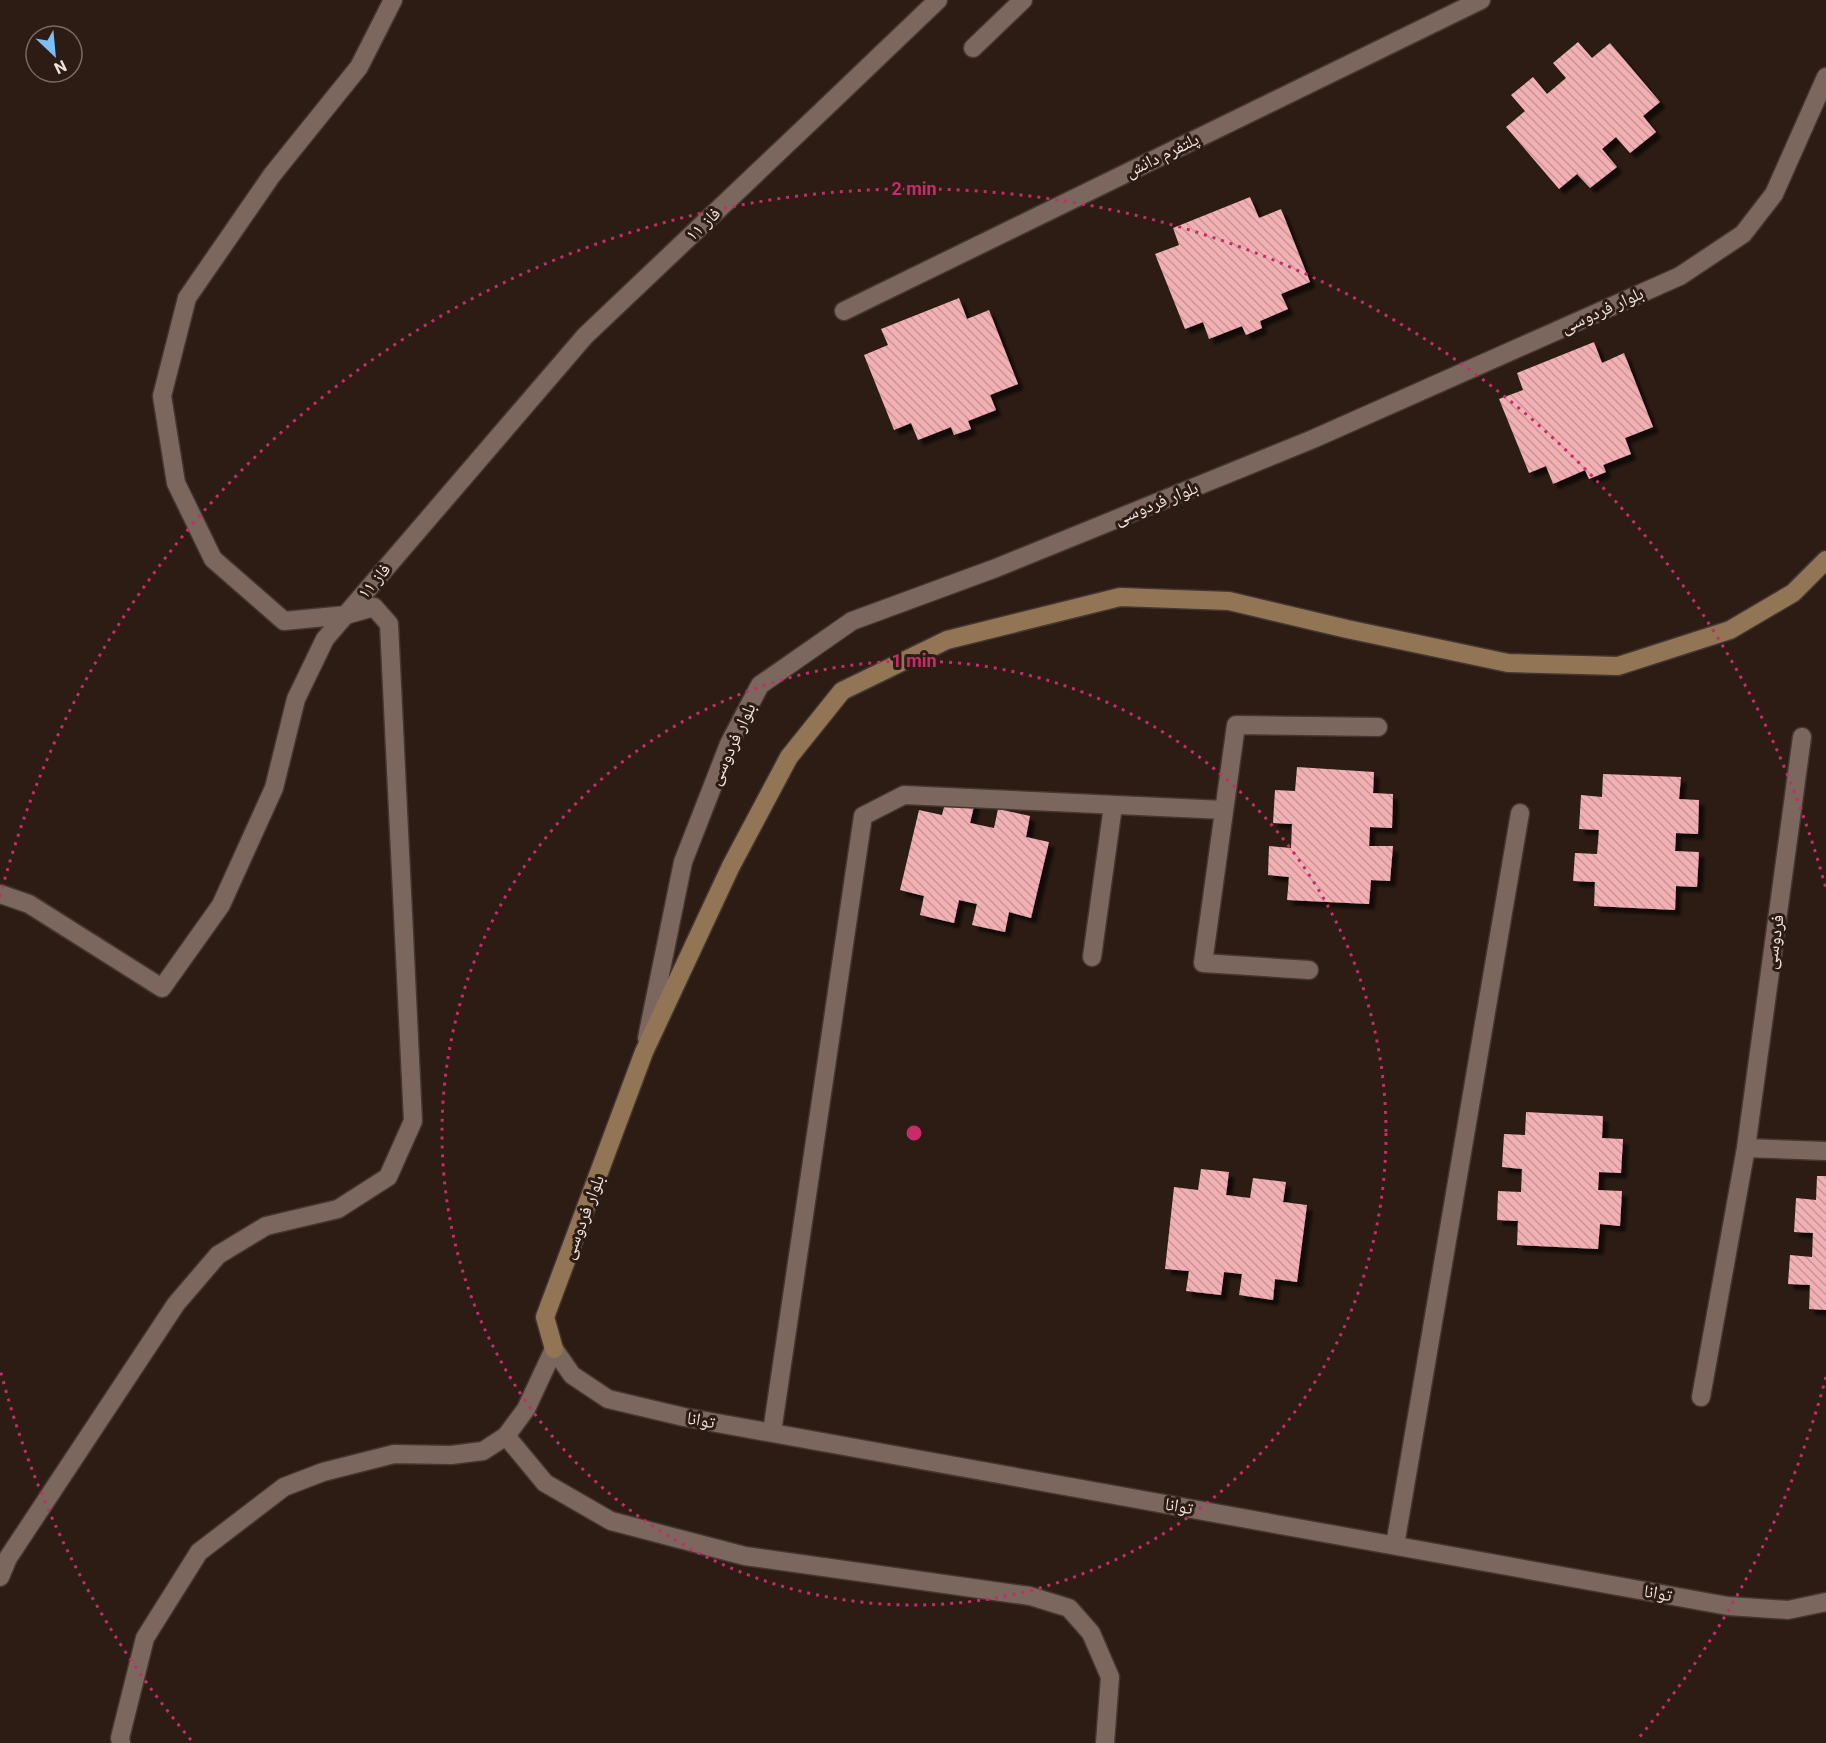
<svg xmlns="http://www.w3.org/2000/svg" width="1826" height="1743" font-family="Roboto,'Noto Naskh Arabic',sans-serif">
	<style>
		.building { fill: url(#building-back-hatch); filter: url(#shadow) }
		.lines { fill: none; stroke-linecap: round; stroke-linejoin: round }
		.lane-casing { stroke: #443632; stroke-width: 21 }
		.street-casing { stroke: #443632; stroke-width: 21 }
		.secondary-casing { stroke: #443632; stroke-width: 21 }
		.lane { stroke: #7b675e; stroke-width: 18 }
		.street { stroke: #7b675e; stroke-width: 18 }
		.secondary { stroke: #927555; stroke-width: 18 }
		.ring { fill: none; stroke: #c62c68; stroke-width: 3; stroke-dasharray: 3 6 }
		.labels { text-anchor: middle; stroke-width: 6; stroke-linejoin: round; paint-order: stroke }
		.street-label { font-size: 18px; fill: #eee2dd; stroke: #2c1c14 }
		.centre { fill: #c62c68; stroke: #2c1c14; stroke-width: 3 }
		.ring-label { font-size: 18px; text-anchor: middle; font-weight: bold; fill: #c62c68; stroke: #2c1c14; stroke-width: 6; stroke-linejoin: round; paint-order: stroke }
	</style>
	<defs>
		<pattern id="building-back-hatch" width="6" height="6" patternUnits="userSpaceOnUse" patternTransform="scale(1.5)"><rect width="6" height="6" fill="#f2b0b5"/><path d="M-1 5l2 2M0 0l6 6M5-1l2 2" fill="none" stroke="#c79598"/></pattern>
		<filter id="shadow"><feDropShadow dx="5.5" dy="5.5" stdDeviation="1.5" flood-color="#0009"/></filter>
	</defs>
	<rect width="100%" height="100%" fill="#2c1c14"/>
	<!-- building -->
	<g class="building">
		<polygon points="1578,42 1592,58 1610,43 1660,102 1643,116 1656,132 1630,153 1616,137 1602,149 1617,167 1590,188 1577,174 1559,189 1506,127 1525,111 1511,95 1533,77 1547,94 1566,78 1553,63"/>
		<polygon points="1250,197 1259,218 1281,209 1310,282 1281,294 1288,309 1260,321 1262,328 1246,335 1242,326 1209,339 1203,322 1185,329 1155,254 1179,245 1173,228"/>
		<polygon points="959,298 967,319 989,310 1018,384 990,395 996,410 968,421 971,429 954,435 951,427 918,440 911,423 894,430 864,355 888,345 881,329"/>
		<polygon points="1594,342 1602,363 1624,353 1653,427 1625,438 1631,454 1603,465 1606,472 1589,479 1585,470 1553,484 1546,466 1529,473 1499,399 1523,390 1517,373"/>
		<polygon points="1297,767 1374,772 1373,793 1393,794 1392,828 1370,827 1369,846 1393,846 1390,881 1371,880 1369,904 1287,900 1289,877 1268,875 1269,846 1291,848 1292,824 1273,823 1275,790 1295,791"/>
		<polygon points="1603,774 1681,777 1679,799 1699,800 1698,834 1676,833 1675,851 1699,852 1697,887 1676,886 1675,910 1594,906 1595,882 1573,881 1575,853 1597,854 1599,830 1579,829 1581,795 1602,797"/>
		<polygon points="947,795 975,802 970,823 994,828 998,809 1030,816 1026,837 1049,842 1031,918 1009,912 1005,932 972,925 977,904 959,900 954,923 920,915 924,896 900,890 919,810 942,815"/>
		<polygon points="1526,1112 1603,1116 1602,1138 1623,1139 1621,1173 1599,1172 1598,1190 1622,1191 1620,1226 1600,1224 1598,1249 1517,1245 1518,1221 1497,1220 1498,1191 1521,1192 1522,1169 1502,1167 1504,1134 1525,1135"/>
		<polygon points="1201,1169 1229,1172 1226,1195 1250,1198 1253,1178 1286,1182 1283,1202 1307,1205 1297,1282 1275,1279 1273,1300 1239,1295 1242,1274 1224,1272 1221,1295 1186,1291 1189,1271 1165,1269 1174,1187 1198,1190"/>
		<polygon points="1817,1176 1826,1176 1826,1310 1809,1309 1810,1285 1788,1284 1790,1255 1812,1257 1813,1233 1794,1232 1796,1198 1816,1200"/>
	</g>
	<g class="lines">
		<defs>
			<g id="lane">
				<polyline points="0,894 29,904 162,988 221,905 274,788 296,699 325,639 585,336 824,109"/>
				<polyline points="506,1436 545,1483 611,1521 745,1556 1030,1596 1069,1608 1091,1633 1110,1677 1105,1743"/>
				<polyline points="0,1577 8,1558 176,1304 218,1255 266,1226 338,1209 388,1177 413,1121 389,624 374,607 346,615 284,621 213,559 176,483 162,396 187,298 272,175 359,67 393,0"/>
				<polyline points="121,1743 120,1738 145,1638 199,1552 284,1487 323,1472 394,1454 451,1455 483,1451 506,1436 526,1409 554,1349"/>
			</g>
			<g id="street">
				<polyline points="973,48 1023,0"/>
				<polyline points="824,109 938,0"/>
				<polyline points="844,311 1481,0"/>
				<polyline points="1092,957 1113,806"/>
				<polyline points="1309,970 1203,963 1236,725 1378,727"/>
				<polyline points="647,1038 683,862 729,744 760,685 852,621 996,568 1313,439 1680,276 1743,234 1774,194 1826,77"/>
				<polyline points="1746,1148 1826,1151"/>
				<polyline points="554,1349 572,1375 608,1399 684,1417 1728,1606 1788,1610 1826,1602"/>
				<polyline points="1701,1397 1746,1148 1802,737"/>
				<polyline points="772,1432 863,816 904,795 1224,810"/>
				<polyline points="1395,1545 1520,813"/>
			</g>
			<polyline id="secondary" points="554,1349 545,1317 644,1052 731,866 789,757 842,691 947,640 1120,597 1229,601 1347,629 1508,663 1618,666 1730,630 1793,593 1826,560"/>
		</defs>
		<!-- lane casing -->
		<use href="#lane" class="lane-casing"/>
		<!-- street casing -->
		<use href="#street" class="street-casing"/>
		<!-- secondary casing -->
		<use href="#secondary" class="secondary-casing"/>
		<!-- lane -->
		<use href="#lane" class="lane"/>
		<!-- street -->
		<use href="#street" class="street"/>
		<!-- secondary -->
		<use href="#secondary" class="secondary"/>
	</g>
	<!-- distance rings -->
	<g class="ring">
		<circle cx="914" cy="1133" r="472"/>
		<path d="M1826 1377A944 944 0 0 1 1637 1740M191 1740A944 944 0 0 1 0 1369M0 897A944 944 0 0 1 1826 889"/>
	</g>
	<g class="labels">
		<!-- street labels -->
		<g class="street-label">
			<text transform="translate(1162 155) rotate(-26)" y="6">پلتفرم دانش</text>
			<text transform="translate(703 224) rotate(-43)" y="6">فاز ۱۱</text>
			<text transform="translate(1602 310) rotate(-24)" y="6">بلوار فردوسی</text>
			<text transform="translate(1156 503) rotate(-22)" y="6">بلوار فردوسی</text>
			<text transform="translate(374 581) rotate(-50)" y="6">فاز ۱۱</text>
			<text transform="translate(732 744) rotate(-65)" y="6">بلوار فردوسی</text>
			<text transform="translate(1774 942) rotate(-82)" y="6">فردوسی</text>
			<text transform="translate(583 1217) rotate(-69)" y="6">بلوار فردوسی</text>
			<text transform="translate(701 1420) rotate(10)" y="6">توانا</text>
			<text transform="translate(1179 1506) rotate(10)" y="6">توانا</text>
			<text transform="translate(1658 1593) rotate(10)" y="6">توانا</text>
		</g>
	</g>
	<circle cx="914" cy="1133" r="9" class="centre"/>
	<g class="ring-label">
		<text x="914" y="195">2 min</text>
		<text x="914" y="667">1 min</text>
	</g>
	<!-- north arrow -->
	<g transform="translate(54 54) rotate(154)"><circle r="28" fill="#2c1c14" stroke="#7a6b64" stroke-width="1.5"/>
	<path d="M0-4.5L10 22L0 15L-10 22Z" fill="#7bbef8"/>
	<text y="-9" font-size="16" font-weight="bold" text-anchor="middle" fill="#eee2dd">N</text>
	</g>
</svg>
